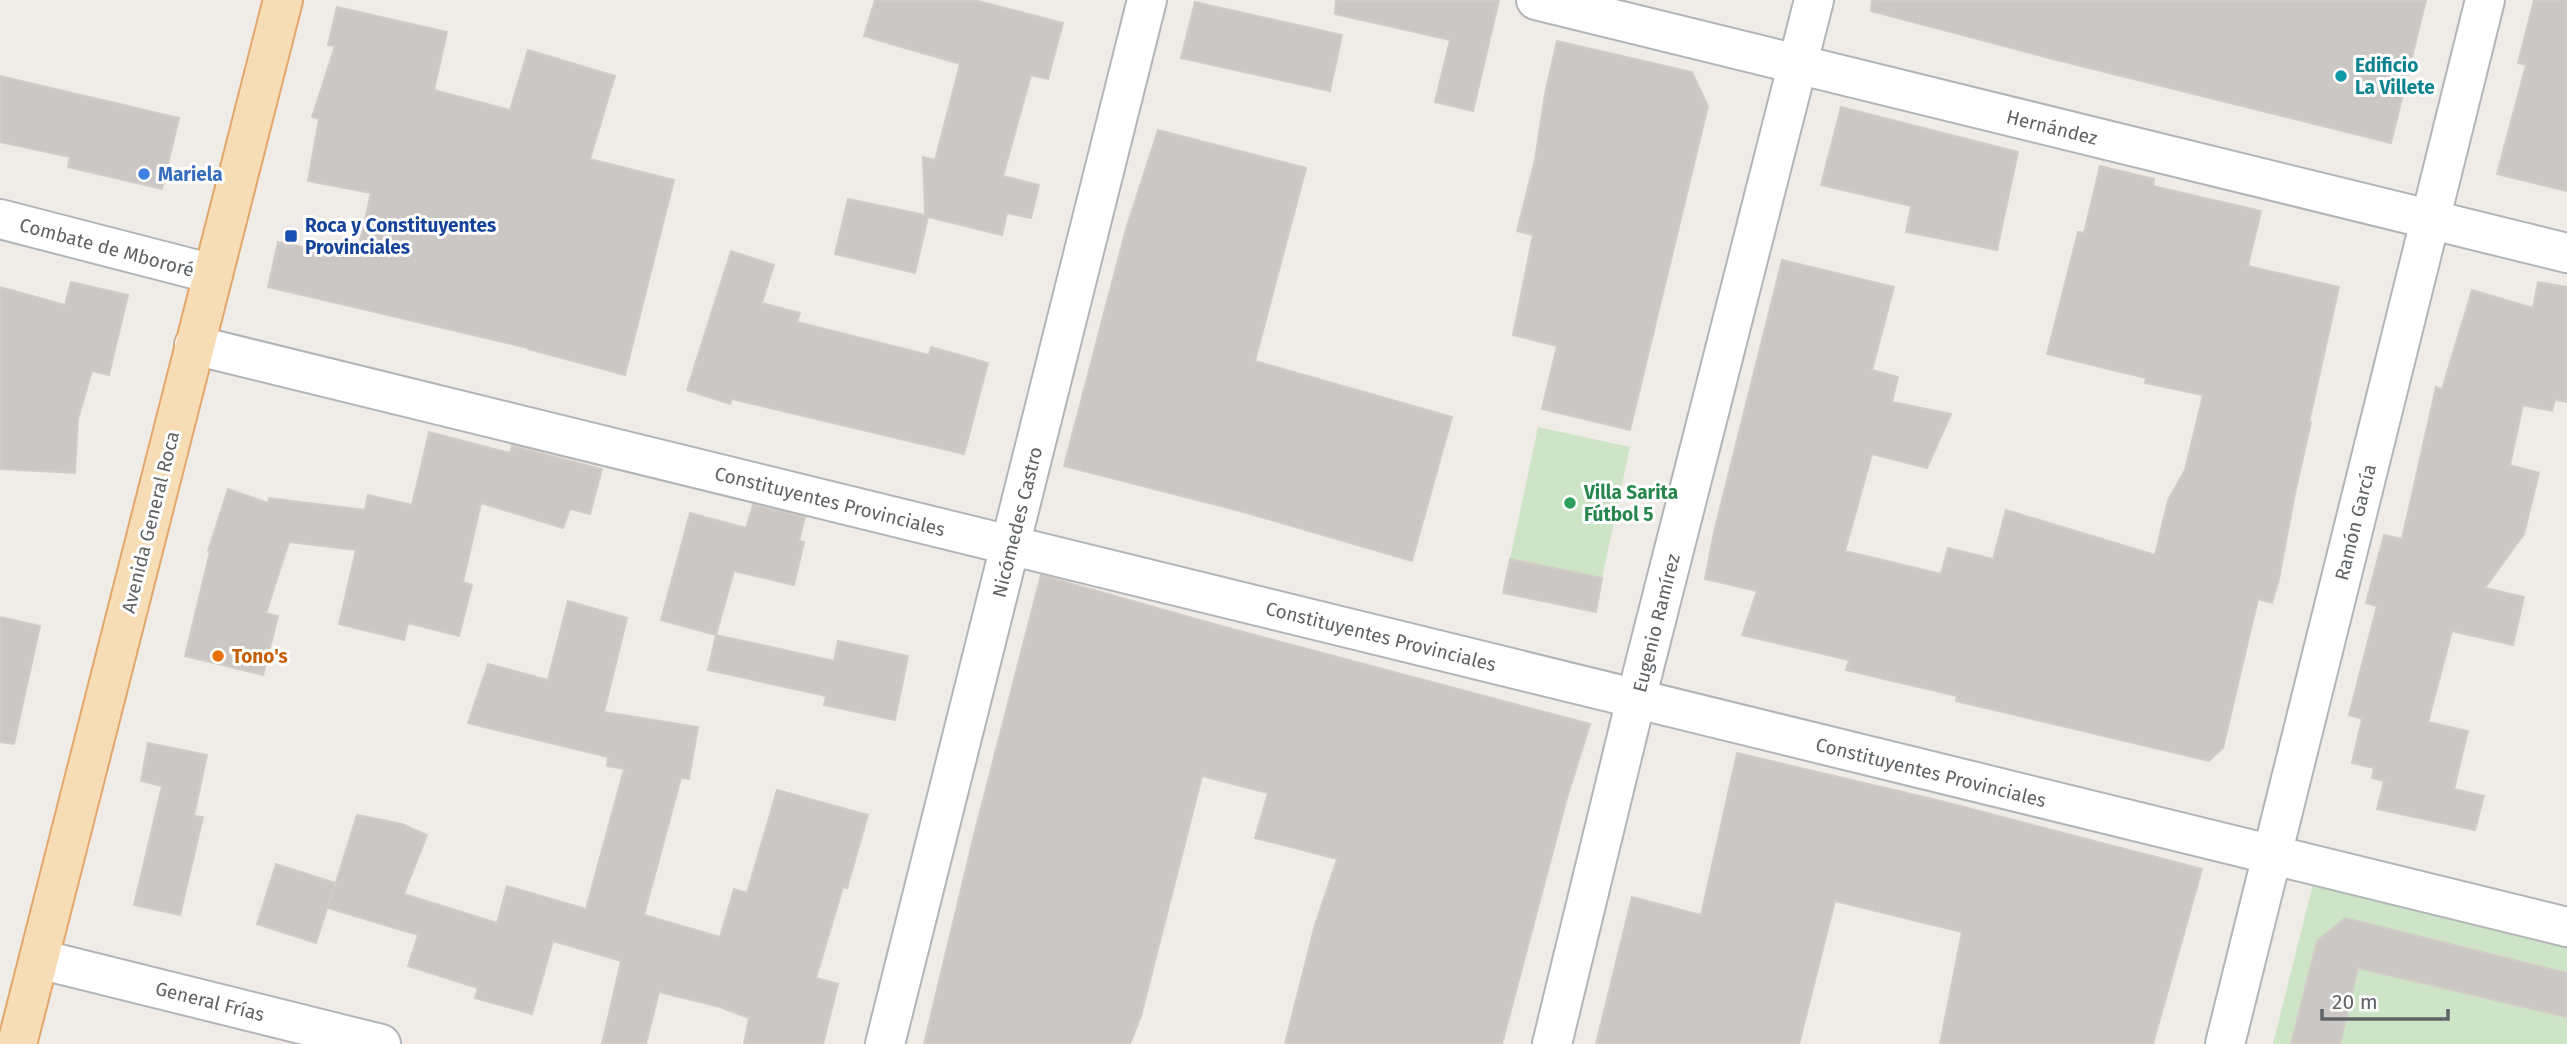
<svg xmlns="http://www.w3.org/2000/svg" width="2567" height="1044" font-family="'Fira Sans',sans-serif">
	<style>
		.green { fill: #cde4c7 }
		.building { fill: #cbc7c4; stroke: #d3ccc6; stroke-width: 2 }
		.lines { fill: none; stroke-linecap: round; stroke-linejoin: round }
		.minor-casing { stroke: #b2b5b8; stroke-width: 42 }
		.major-casing { stroke: #e3a76c; stroke-width: 42 }
		.minor { stroke: #fff; stroke-width: 38 }
		.major { stroke: #f7ddb5; stroke-width: 38 }
		.culture-dot { fill: #0f9aa8; stroke: #fff; stroke-width: 2.5 }
		.shop-dot { fill: #3f7fe0; stroke: #fff; stroke-width: 2.5 }
		.transit-dot { fill: #1a4fb4; stroke: #fff; stroke-width: 2.5 }
		.leisure-dot { fill: #2e9e5b; stroke: #fff; stroke-width: 2.5 }
		.food-dot { fill: #e8710a; stroke: #fff; stroke-width: 2.5 }
		.labels { text-anchor: middle; stroke-width: 6; stroke-linejoin: round; paint-order: stroke }
		.culture-label { font-size: 19px; font-weight: bold; fill: #0d838f; stroke: #fff; text-anchor: start }
		.street-label { font-size: 19px; fill: #5f6366; stroke: #fff }
		.shop-label { font-size: 19px; font-weight: bold; fill: #366cbe; stroke: #fff; text-anchor: start }
		.transit-label { font-size: 19px; font-weight: bold; fill: #164399; stroke: #fff; text-anchor: start }
		.leisure-label { font-size: 19px; font-weight: bold; fill: #27864d; stroke: #fff; text-anchor: start }
		.food-label { font-size: 19px; font-weight: bold; fill: #c56008; stroke: #fff; text-anchor: start }
	</style>
	<rect width="100%" height="100%" fill="#efece7"/>
	<!-- green -->
	<g class="green">
		<polygon points="1538,427 1630,447 1602,578 1510,559"/>
		<polygon points="2313,884 2567,947 2567,1044 2273,1044"/>
	</g>
	<!-- building -->
	<g class="building">
		<polygon points="875,0 974,0 1063,23 1048,79 1031,75 1003,176 1039,185 1031,218 1007,213 1002,235 928,217 915,273 835,254 848,199 925,215 923,157 935,160 960,64 864,36"/>
		<polygon points="1336,0 1499,0 1473,111 1435,102 1450,40 1335,14"/>
		<polygon points="1872,0 2426,0 2391,143 2049,58 1871,11"/>
		<polygon points="2534,0 2567,0 2567,191 2497,174 2526,65 2518,63"/>
		<polygon points="1195,2 1342,35 1330,91 1181,58"/>
		<polygon points="337,7 447,32 434,90 510,110 528,50 615,76 590,159 674,180 625,375 528,349 528,348 268,287 278,242 356,258 371,193 308,181 319,119 312,117 335,46 328,45"/>
		<polygon points="1557,41 1692,72 1708,106 1630,430 1542,409 1557,346 1513,335 1533,235 1517,231 1535,160 1545,94"/>
		<polygon points="0,76 179,118 162,189 68,167 70,157 0,142"/>
		<polygon points="1841,107 2018,152 1997,250 1906,232 1911,206 1821,185"/>
		<polygon points="1158,130 1306,168 1255,361 1452,417 1412,561 1240,511 1064,466 1126,229"/>
		<polygon points="2100,166 2154,179 2153,186 2261,211 2248,266 2339,287 2309,422 2311,422 2295,493 2279,579 2272,603 2258,599 2223,748 2209,761 1956,701 1957,696 1846,670 1849,660 1742,635 1757,591 1705,579 1714,532 1782,260 1894,287 1872,370 1898,377 1892,402 1951,414 1927,468 1872,454 1845,551 1941,574 1948,548 1993,559 2006,510 2155,555 2168,500 2185,470 2203,395 2145,383 2146,378 2047,354 2078,232 2084,233"/>
		<polygon points="731,251 774,265 762,303 800,313 797,322 929,355 931,347 988,363 964,454 732,399 730,404 687,390"/>
		<polygon points="71,282 128,295 109,375 92,371 78,419 75,473 0,469 0,287 65,305"/>
		<polygon points="2538,282 2567,287 2567,402 2555,400 2552,411 2523,405 2510,465 2539,473 2524,534 2485,588 2524,597 2513,645 2452,631 2428,722 2468,731 2454,789 2484,796 2475,830 2377,809 2384,781 2372,778 2374,768 2352,763 2362,719 2349,715 2377,606 2366,603 2384,535 2402,539 2436,387 2442,389 2472,290 2533,308"/>
		<polygon points="429,432 510,453 512,446 602,469 590,514 570,509 563,528 481,503 463,582 472,585 459,636 408,623 404,640 339,624 356,550 289,542 266,613 278,616 263,675 185,656 210,552 208,551 228,489 268,503 269,498 365,510 368,495 412,505"/>
		<polygon points="753,505 805,517 799,541 804,542 794,585 734,571 716,635 661,620 690,513 746,528"/>
		<polygon points="1510,559 1602,578 1596,612 1503,593"/>
		<polygon points="1041,575 1221,626 1590,724 1567,798 1502,1044 1285,1044 1315,925 1337,859 1255,838 1268,793 1202,776 1141,1016 1130,1044 924,1044 974,835"/>
		<polygon points="568,601 627,618 604,712 698,727 689,779 681,778 644,915 720,937 734,889 747,893 777,790 868,815 847,888 843,887 816,978 838,984 823,1044 744,1044 749,1018 720,1007 659,992 646,1044 602,1044 621,961 553,941 532,1014 475,998 478,988 408,966 418,935 328,908 357,815 402,824 427,835 404,894 497,923 507,886 586,909 624,769 607,766 608,757 468,723 488,664 548,680"/>
		<polygon points="0,617 40,626 14,744 0,742"/>
		<polygon points="716,635 834,661 838,641 908,656 895,720 824,705 826,696 708,670"/>
		<polygon points="148,743 207,755 194,816 203,817 180,915 134,905 162,786 141,781"/>
		<polygon points="1737,753 1941,801 2202,869 2153,1044 1940,1044 1962,932 1835,901 1799,1044 1596,1044 1632,897 1701,915"/>
		<polygon points="276,864 335,883 316,943 257,924"/>
		<polygon points="2345,918 2567,973 2567,1017 2358,968 2340,1044 2291,1044 2317,941"/>
	</g>
	<g class="lines">
		<defs>
			<g id="minor">
				<polyline points="1536,0 2567,253"/>
				<polyline points="0,219 213,274"/>
				<polyline points="194,345 2567,927"/>
				<polyline points="39,959 381,1044"/>
				<polyline points="885,1044 1147,0"/>
				<polyline points="1552,1044 1636,699 1814,0"/>
				<polyline points="2225,1044 2485,0"/>
			</g>
			<polyline id="major" points="17,1044 283,0"/>
		</defs>
		<!-- minor casing -->
		<use href="#minor" class="minor-casing"/>
		<!-- major casing -->
		<use href="#major" class="major-casing"/>
		<!-- minor -->
		<use href="#minor" class="minor"/>
		<!-- major -->
		<use href="#major" class="major"/>
	</g>
	<!-- markers -->
	<circle class="culture-dot" cx="2341" cy="76" r="7"/>
	<circle class="shop-dot" cx="144" cy="174" r="7"/>
	<rect class="transit-dot" x="284" y="229" width="14" height="14" rx="3.5"/>
	<circle class="leisure-dot" cx="1570" cy="503" r="7"/>
	<circle class="food-dot" cx="218" cy="656" r="7"/>
	<g class="labels">
		<!-- culture labels -->
		<g class="culture-label">
			<text x="2355" y="72">Edificio<tspan x="2355" dy="22">La Villete</tspan></text>
		</g>
		<!-- street labels -->
		<g class="street-label">
			<text transform="translate(2052 127) rotate(14)" y="7">Hernández</text>
			<text transform="translate(107 247) rotate(15)" y="7">Combate de Mbororé</text>
			<text transform="translate(830 501) rotate(14)" y="7">Constituyentes Provinciales</text>
			<text transform="translate(150 522) rotate(-76)" y="7">Avenida General Roca</text>
			<text transform="translate(1017 522) rotate(-76)" y="7">Nicómedes Castro</text>
			<text transform="translate(2355 522) rotate(-76)" y="7">Ramón García</text>
			<text transform="translate(1656 623) rotate(-76)" y="7">Eugenio Ramírez</text>
			<text transform="translate(1381 636) rotate(14)" y="7">Constituyentes Provinciales</text>
			<text transform="translate(1931 772) rotate(14)" y="7">Constituyentes Provinciales</text>
			<text transform="translate(210 1001) rotate(14)" y="7">General Frías</text>
		</g>
		<!-- shop labels -->
		<g class="shop-label">
			<text x="158" y="181">Mariela</text>
		</g>
		<!-- transit labels -->
		<g class="transit-label">
			<text x="305" y="232">Roca y Constituyentes<tspan x="305" dy="22">Provinciales</tspan></text>
		</g>
		<!-- leisure labels -->
		<g class="leisure-label">
			<text x="1584" y="499">Villa Sarita<tspan x="1584" dy="22">Fútbol 5</tspan></text>
		</g>
		<!-- food labels -->
		<g class="food-label">
			<text x="232" y="663">Tono's</text>
		</g>
	</g>
	<!-- scale -->
	<path d="M2322 1009v10h126v-10" fill="none" stroke="#5f6366" stroke-width="3.5"/>
	<text x="2332" y="1009" font-size="21" fill="#5f6366" stroke="#ffffff" stroke-width="5" paint-order="stroke">20 m</text>
</svg>
